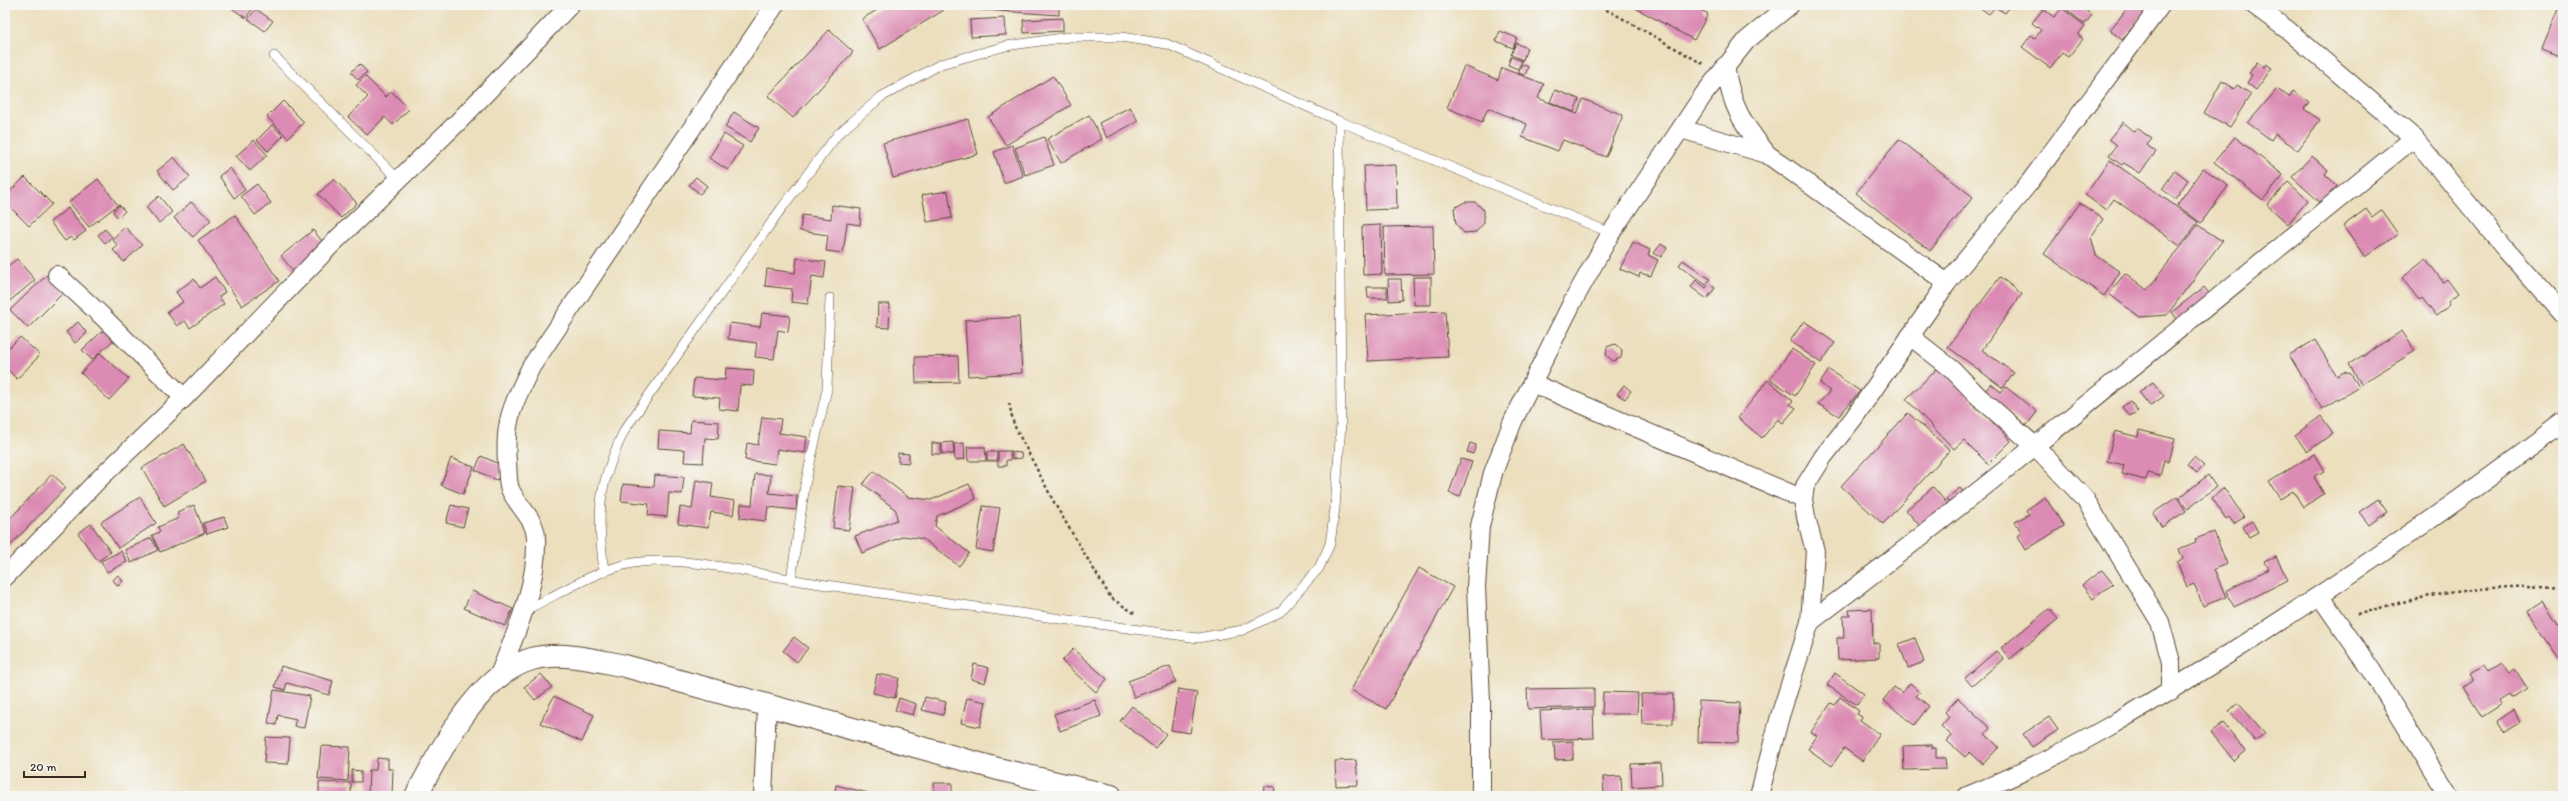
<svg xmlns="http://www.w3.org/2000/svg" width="2568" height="801" font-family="Itim,sans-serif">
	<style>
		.building { fill: #dc8cb4 }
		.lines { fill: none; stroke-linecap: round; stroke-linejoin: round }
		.service-casing { stroke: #564536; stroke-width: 10 }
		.minor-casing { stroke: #564536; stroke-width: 20 }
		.tertiary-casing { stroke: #564536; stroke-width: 24 }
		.path { stroke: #564536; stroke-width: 2.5; stroke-dasharray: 3 3; stroke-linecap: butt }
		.service { stroke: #fff; stroke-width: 9 }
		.minor { stroke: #fff; stroke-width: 18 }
		.tertiary { stroke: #fff; stroke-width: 22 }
	</style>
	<rect width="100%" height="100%" fill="#f6f6f2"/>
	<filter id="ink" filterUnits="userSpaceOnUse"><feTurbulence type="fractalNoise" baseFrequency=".025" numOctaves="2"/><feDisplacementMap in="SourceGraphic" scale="8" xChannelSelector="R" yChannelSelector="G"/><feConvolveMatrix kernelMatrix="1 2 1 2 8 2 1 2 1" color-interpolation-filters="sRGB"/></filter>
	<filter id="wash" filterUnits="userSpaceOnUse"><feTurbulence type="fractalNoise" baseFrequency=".012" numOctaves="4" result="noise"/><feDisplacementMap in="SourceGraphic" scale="16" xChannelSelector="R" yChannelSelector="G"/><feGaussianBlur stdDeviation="0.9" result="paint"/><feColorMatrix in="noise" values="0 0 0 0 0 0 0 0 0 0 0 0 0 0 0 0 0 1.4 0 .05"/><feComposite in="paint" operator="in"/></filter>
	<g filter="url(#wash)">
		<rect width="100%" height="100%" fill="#ecdfbe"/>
		<g id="blocks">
			<!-- building -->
			<g class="building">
				<polygon points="231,5 255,5 246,18 230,7"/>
				<polygon points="885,5 941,5 944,10 880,49 862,19"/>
				<polygon points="968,5 1059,5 1059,15 968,9"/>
				<polygon points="1630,5 1704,5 1701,10 1708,14 1694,40"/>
				<polygon points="1976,5 2011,5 2005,13 1995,7 1989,14"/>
				<polygon points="2073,5 2078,5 2092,15 2085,24 2068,11"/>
				<polygon points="2130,5 2150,6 2122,40 2110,30"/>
				<polygon points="2062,8 2085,26 2078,35 2083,39 2068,57 2062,53 2050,68 2022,47 2031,35 2035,38 2041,30 2032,23 2043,9 2054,17"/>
				<polygon points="2559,8 2563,10 2563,57 2542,49"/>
				<polygon points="256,9 273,21 265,31 248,19"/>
				<polygon points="1005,18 1006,35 971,37 970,20"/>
				<polygon points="1063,18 1063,31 1024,33 1023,20"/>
				<polygon points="829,30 853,52 793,118 768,96"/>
				<polygon points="1500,31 1517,38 1513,48 1496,41"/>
				<polygon points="1516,43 1527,48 1523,60 1511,55"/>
				<polygon points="1511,57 1522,61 1518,69 1508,65"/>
				<polygon points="2257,62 2264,67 2266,64 2272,68 2256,90 2247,83 2252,75 2249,73"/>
				<polygon points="360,64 367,72 358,80 351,72"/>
				<polygon points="1522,64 1528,67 1525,75 1518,73"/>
				<polygon points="1464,66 1498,80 1502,68 1544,84 1538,98 1577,114 1583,99 1623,115 1606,157 1563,140 1558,151 1522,137 1527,124 1488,108 1482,122 1447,108"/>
				<polygon points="365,76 386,97 391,91 409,109 393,125 385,117 367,135 348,117 368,97 356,85"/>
				<polygon points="1053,76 1071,105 1006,145 988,117"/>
				<polygon points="2222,81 2234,89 2237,85 2251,94 2230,127 2204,113"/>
				<polygon points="2277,89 2289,97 2293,91 2309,102 2304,109 2320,120 2298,150 2275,134 2271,140 2248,123"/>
				<polygon points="1555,90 1579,99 1574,112 1550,102"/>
				<polygon points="283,101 304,122 288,138 267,117"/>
				<polygon points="1130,107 1138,121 1107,138 1099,123"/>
				<polygon points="734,112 759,128 750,142 725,127"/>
				<polygon points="1089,115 1102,139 1061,163 1047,139"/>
				<polygon points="968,119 978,154 893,178 883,143"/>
				<polygon points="2123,122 2135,132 2137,128 2152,139 2147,145 2156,152 2140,173 2124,163 2122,165 2109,156 2117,145 2109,139"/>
				<polygon points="272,125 283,136 268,151 257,140"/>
				<polygon points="724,134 743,146 728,170 709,158"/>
				<polygon points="1044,137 1054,165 1025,175 1015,148"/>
				<polygon points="2235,137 2283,175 2263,200 2214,162"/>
				<polygon points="1899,139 1973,197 1930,251 1856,193"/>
				<polygon points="254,140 267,155 250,171 236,156"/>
				<polygon points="1012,145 1023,176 1004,183 994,152"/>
				<polygon points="2312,156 2328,170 2325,174 2337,186 2321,203 2292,177"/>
				<polygon points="174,157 190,177 173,190 157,171"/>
				<polygon points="2110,160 2198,222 2180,246 2114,199 2106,210 2085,195"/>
				<polygon points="1396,165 1397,209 1366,210 1364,166"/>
				<polygon points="230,168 245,190 234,198 219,176"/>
				<polygon points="2203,168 2228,186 2201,223 2177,205"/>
				<polygon points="2175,170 2188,180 2175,199 2162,189"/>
				<polygon points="25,177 52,204 29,226 5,202 5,196"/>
				<polygon points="696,177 707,186 700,194 689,185"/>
				<polygon points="98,179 118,205 89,227 69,202"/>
				<polygon points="334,179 357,203 341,218 318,194"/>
				<polygon points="2288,182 2308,200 2288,224 2267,205"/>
				<polygon points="257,184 271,203 255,215 241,196"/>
				<polygon points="948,191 952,218 927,222 922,195"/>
				<polygon points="159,196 172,212 159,223 146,207"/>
				<polygon points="191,202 211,220 193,237 174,218"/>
				<polygon points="1465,202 1475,202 1484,210 1484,223 1476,232 1464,233 1456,224 1454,208"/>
				<polygon points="2080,203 2103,219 2091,237 2096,255 2120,272 2104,296 2044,254"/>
				<polygon points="119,205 125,211 118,218 113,212"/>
				<polygon points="832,205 861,209 860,225 847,223 843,253 826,251 828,235 800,231 802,215 831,219"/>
				<polygon points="68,208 86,231 74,240 71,237 65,241 50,222"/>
				<polygon points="2366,209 2372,217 2381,210 2398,234 2365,257 2343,226"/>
				<polygon points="235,215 279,281 242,306 198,240"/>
				<polygon points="1381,225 1382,274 1363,275 1362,226"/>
				<polygon points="2198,225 2222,241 2167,315 2140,317 2109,294 2125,273 2147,290"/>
				<polygon points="1433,226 1434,274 1385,275 1384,227"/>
				<polygon points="125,227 142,245 124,262 113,250 118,246 112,239"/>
				<polygon points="105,229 112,237 105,243 98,235"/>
				<polygon points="313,230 326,246 294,272 281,256"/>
				<polygon points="1633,242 1650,250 1648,255 1658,260 1651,276 1640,273 1639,277 1620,269"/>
				<polygon points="1661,244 1667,248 1661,257 1654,253"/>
				<polygon points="797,258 826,262 824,278 812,276 808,304 791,302 792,289 765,286 767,269 795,273"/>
				<polygon points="17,259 35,280 5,305 5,268"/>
				<polygon points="2426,259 2443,282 2447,279 2458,294 2448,302 2450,305 2436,316 2422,298 2419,300 2402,278"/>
				<polygon points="1683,260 1710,279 1706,285 1679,265"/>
				<polygon points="47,275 64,292 28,328 10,310"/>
				<polygon points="215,277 225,292 219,297 224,304 190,328 185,321 177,326 167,312 183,302 176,292 194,279 200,288"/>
				<polygon points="1413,277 1431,277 1431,305 1414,305"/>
				<polygon points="2000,277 2022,294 1982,350 2014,373 2003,388 1948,347"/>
				<polygon points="1388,279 1401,279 1402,300 1389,301"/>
				<polygon points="1696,280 1706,288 1709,284 1715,288 1707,299 1691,287"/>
				<polygon points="1367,287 1387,287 1387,298 1368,298"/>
				<polygon points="2204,287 2211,296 2179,322 2172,312"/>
				<polygon points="878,304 890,304 889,328 877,327"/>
				<polygon points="1445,311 1448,357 1368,361 1365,315"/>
				<polygon points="762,313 790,316 788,332 778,330 774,359 755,357 757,343 728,339 730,323 760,327"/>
				<polygon points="1019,317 1022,373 968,376 965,320"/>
				<polygon points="1804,321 1835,343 1821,363 1790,341"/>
				<polygon points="78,322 87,333 75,343 66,332"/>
				<polygon points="108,326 117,337 92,360 82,350"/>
				<polygon points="2402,331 2415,351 2361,384 2349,364"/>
				<polygon points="20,337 40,355 17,379 5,367 5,342 10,347"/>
				<polygon points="2315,340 2337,376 2344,372 2351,374 2359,387 2322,409 2289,355"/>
				<polygon points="1615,344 1622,350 1621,358 1613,361 1606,355 1607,347"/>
				<polygon points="1792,349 1816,365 1795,396 1770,379"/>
				<polygon points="100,353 129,379 109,400 81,373"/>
				<polygon points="958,356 959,382 916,383 915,357"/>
				<polygon points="1939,367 2011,441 1988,464 1964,440 1954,449 1906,399"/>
				<polygon points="726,368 754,370 753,386 740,385 738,411 719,409 720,398 692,396 694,378 725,380"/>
				<polygon points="1829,370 1860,391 1839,416 1818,404 1830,391 1820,383"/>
				<polygon points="1768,380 1793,401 1790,404 1796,408 1783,423 1778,419 1762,438 1738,418"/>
				<polygon points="2153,382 2164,396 2150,406 2139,392"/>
				<polygon points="1991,384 2001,392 2006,387 2037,412 2026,426 1984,392"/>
				<polygon points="1624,385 1631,391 1625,399 1617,394"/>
				<polygon points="2130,401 2138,411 2130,416 2122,407"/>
				<polygon points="1908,413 1950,450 1883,524 1841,486"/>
				<polygon points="2321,416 2333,433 2307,452 2295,435"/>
				<polygon points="762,417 781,419 779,433 807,437 805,453 777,449 775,464 745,460 747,443 758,445"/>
				<polygon points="691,420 719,422 718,439 705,438 703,463 684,462 685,450 658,448 659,431 690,433"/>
				<polygon points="2139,430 2175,439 2169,462 2164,460 2160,476 2148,473 2146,480 2122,474 2124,465 2107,461 2115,431 2138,437"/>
				<polygon points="953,442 954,454 942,454 942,443"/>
				<rect x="932" y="443" width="9" height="11"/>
				<polygon points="964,443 965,459 955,460 954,444"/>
				<polygon points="1470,443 1476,445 1473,454 1467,452"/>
				<polygon points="184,444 206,481 164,506 142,468"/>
				<polygon points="967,447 985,447 986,461 968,461"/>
				<polygon points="998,451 1011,451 1010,460 1006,460 1006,466 998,466"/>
				<rect x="987" y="452" width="10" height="9"/>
				<polygon points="1012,452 1021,453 1022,458 1012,459"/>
				<polygon points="898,453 909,454 909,463 898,462"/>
				<polygon points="2314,454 2324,471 2314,477 2324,494 2303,507 2293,491 2280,499 2269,482"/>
				<polygon points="481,456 504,466 497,480 475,470"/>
				<polygon points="2194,457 2204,466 2197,473 2187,465"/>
				<polygon points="451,458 474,467 463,494 441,485"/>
				<polygon points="1461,459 1472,462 1460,497 1449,493"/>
				<polygon points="874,471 908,497 931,500 969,484 976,499 937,516 935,526 969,553 959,566 923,539 904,536 862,553 855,536 897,520 896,510 863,484"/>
				<polygon points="52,474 66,487 5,551 5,524"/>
				<polygon points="755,474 771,475 769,493 797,496 796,510 768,507 766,521 740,518 741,504 752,505"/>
				<polygon points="655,475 684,477 682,494 669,493 667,517 648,515 649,504 621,501 623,484 654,487"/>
				<polygon points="2208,475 2216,487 2188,509 2179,498"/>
				<polygon points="696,480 713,483 711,497 735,501 733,515 711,512 708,528 678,524 680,507 692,509"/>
				<polygon points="838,486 855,488 849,530 833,528"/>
				<polygon points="1933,487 1951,508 1924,531 1906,510"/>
				<polygon points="1960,488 1968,497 1954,508 1946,499"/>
				<polygon points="2224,488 2244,517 2234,524 2229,517 2226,519 2212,498"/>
				<polygon points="140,497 156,523 118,548 101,522"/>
				<polygon points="2045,497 2064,526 2026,550 2018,536 2022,533 2015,522 2029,514 2026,510"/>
				<polygon points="2177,497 2186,511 2162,527 2153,513"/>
				<polygon points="2378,499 2387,512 2369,525 2359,512"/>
				<polygon points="194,505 205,533 160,552 152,535 160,532 158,527 179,518 177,512"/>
				<polygon points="451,505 468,509 463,527 446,523"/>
				<polygon points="983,506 1000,508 993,552 976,549"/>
				<polygon points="224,517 228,527 207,534 203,523"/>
				<polygon points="2252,521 2258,532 2249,537 2243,527"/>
				<polygon points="91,524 111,552 98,561 78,533"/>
				<polygon points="2214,532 2227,564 2214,569 2226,597 2203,606 2194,584 2187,587 2177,562 2183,559 2179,549 2196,542 2195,539"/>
				<polygon points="151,538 158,550 131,563 125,550"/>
				<polygon points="121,551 127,562 107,572 101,561"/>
				<polygon points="2276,557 2288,580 2234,607 2226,591 2269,569 2265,562"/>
				<polygon points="1419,568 1453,587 1386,709 1351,690"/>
				<polygon points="2102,570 2113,584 2093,599 2082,585"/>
				<polygon points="118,575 123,581 118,586 113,580"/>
				<polygon points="472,591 513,609 505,626 464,608"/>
				<polygon points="2544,601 2563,630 2563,655 2558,659 2527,612"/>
				<polygon points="1872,609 1873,643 1879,643 1879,658 1838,660 1837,638 1844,638 1843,616 1850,616 1849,610"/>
				<polygon points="2049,609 2058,619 2010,659 2001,648"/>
				<polygon points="794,637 808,648 797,662 783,651"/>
				<polygon points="1915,638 1924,662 1908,668 1899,644"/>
				<polygon points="1073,649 1107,679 1096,692 1062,661"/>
				<polygon points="1996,651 2003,659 1972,686 1965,678"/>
				<polygon points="2502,663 2509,673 2515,669 2527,688 2512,698 2510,695 2500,701 2502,704 2482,717 2463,687 2474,680 2470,673 2483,665 2487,672"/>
				<polygon points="974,664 989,668 985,683 971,679"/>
				<polygon points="281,666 333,681 329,695 287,683 285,690 275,687"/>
				<polygon points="1170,666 1176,682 1134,697 1128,681"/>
				<polygon points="1835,673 1864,694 1857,705 1827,685"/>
				<polygon points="541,674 552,687 535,700 524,687"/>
				<polygon points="877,674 899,678 895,698 873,693"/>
				<polygon points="1910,683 1920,692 1916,696 1929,706 1914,725 1883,700 1894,687 1902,693"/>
				<polygon points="1594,688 1594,707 1528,709 1527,689"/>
				<polygon points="1178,689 1197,692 1190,733 1171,730"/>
				<polygon points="274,690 310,696 304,728 294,726 296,719 278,715 276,725 268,723"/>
				<polygon points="1603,692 1638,693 1637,714 1602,714"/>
				<polygon points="1641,694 1673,694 1673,724 1642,724"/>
				<polygon points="554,696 594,715 582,742 540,723"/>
				<polygon points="925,697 946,702 943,715 922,710"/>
				<polygon points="1840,697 1859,711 1857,714 1862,717 1860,720 1880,734 1862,761 1844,748 1832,766 1808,749 1817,736 1811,732 1831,703 1835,705"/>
				<polygon points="899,698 916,704 913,715 895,710"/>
				<polygon points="967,698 986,702 980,727 961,723"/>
				<polygon points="1958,698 1990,728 1985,734 1999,747 1983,764 1970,752 1965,757 1947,741 1952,736 1941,726 1949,717 1945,712"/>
				<polygon points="1095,700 1101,716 1060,731 1054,714"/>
				<polygon points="1699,701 1740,703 1738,743 1698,742"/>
				<polygon points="2238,703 2265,733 2255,741 2229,711"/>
				<polygon points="1132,706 1166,734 1155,748 1120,721"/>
				<polygon points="1593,709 1594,738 1542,740 1540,711"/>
				<polygon points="2513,711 2520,722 2504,732 2497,721"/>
				<polygon points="2049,717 2058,730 2032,747 2023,734"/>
				<polygon points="2223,723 2246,751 2234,761 2211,732"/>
				<polygon points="266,737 290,738 288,764 264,763"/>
				<polygon points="1573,741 1573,759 1555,760 1554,742"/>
				<polygon points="1932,745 1932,748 1936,748 1936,758 1945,758 1946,769 1904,770 1903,746"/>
				<polygon points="321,746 350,747 348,781 318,779"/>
				<polygon points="377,758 388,759 388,769 393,769 392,796 368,796 369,770 376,770"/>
				<polygon points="1356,760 1358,785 1336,786 1335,761"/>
				<polygon points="1661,763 1662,785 1632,787 1631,764"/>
				<polygon points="352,770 361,771 361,782 352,782"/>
				<polygon points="1621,776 1622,795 1604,795 1603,777"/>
				<polygon points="319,782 351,783 351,796 319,795"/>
				<rect x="934" y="783" width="18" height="13"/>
				<polygon points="836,785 868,793 867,796 834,796"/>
				<polygon points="1264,786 1275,787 1274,796 1263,796"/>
				<rect x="2384" y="792" width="31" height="4"/>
			</g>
		</g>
	</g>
	<g filter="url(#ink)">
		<use href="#blocks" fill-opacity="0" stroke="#564536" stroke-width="1"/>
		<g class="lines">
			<defs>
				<g id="service">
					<polyline points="274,56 399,180"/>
					<path d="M604 572C597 509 597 488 625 429L781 209 838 134 881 97 941 64 1006 46 1069 37H1121L1167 44 1339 121 1611 233"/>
					<polyline points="791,580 805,485 827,389 830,298"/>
					<path d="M525 610C558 595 597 569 633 563 682 554 763 576 814 583 942 603 1070 620 1198 638L1243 630 1280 612 1319 568 1330 544 1335 508 1341 424 1339 121"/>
				</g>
				<g id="minor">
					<polyline points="2254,5 2289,31 2414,138 2506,250 2563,314"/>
					<path d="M1725 66C1732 108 1741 121 1767 154L1947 283"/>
					<polyline points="1681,129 1767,154"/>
					<polyline points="57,275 101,315 184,398"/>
					<polyline points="1910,336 1952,369 1979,397 2036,447 2085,499 2160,622 2171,662 2171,691"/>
					<polyline points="1532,383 1803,499"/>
					<polyline points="5,577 97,481 184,398 330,246 457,123 570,5"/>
					<polyline points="2320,596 2372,671 2449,796"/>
					<path d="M1810 622C2016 466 2213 300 2414 138"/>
					<path d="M499 675C516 632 538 585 536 537 535 518 517 506 510 489 507 481 508 471 507 462 504 420 513 404 531 367L775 5"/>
					<polyline points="763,796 767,705"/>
					<polyline points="1481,796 1481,702 1476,587 1480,526 1493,473 1513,421 1572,303 1611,233 1704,94 1747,40 1790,5"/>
					<polyline points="1759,796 1780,716 1810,622 1815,551 1806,517 1803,499 1805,486 1823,457 1853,419 1947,283 2029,183 2161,5"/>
					<path d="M1967 796C2065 757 2154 701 2243 645 2352 575 2460 501 2563 423"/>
				</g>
				<path id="tertiary" d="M416 796C440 751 479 673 532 659 562 651 595 660 625 666L998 769 1111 796"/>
			</defs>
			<!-- service casing -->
			<use href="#service" class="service-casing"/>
			<!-- minor casing -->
			<use href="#minor" class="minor-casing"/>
			<!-- tertiary casing -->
			<use href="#tertiary" class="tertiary-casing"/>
			<!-- path -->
			<g class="path">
				<polyline points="1595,5 1611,12 1703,64"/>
				<polyline points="1009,403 1014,425 1056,506 1111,598 1134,613"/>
				<path d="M2357 615C2404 599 2460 589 2511 587 2528 586 2546 589 2563 590"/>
			</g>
			<!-- service -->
			<use href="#service" class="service"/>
			<!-- minor -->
			<use href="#minor" class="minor"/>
			<!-- tertiary -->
			<use href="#tertiary" class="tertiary"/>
		</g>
	</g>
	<!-- margin -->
	<rect width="2568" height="801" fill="none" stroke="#f6f6f2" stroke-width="20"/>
	<!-- scale -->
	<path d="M24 771v6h61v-6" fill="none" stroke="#3b2a1e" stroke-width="2"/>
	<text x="30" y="771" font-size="12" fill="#3b2a1e" stroke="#f6f6f2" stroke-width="3" paint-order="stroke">20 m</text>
</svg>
